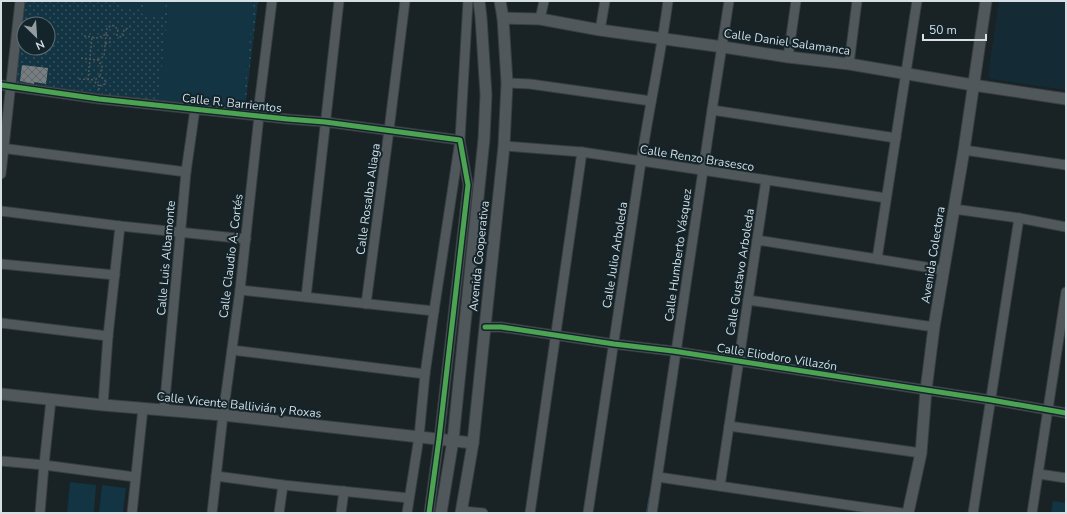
<svg xmlns="http://www.w3.org/2000/svg" width="1067" height="514" font-family="'Nunito Sans',sans-serif">
	<style>
		.built { fill: #142a35 }
		.park { fill: url(#park-dots); fill-rule: evenodd }
		.pitch { fill: #133442 }
		.lines { fill: none; stroke-linecap: round; stroke-linejoin: round }
		.stream { stroke: #0e4b62; stroke-width: 2.5 }
		.building { fill: url(#building-cross-hatch) }
		.minor-casing { stroke: #373d41; stroke-width: 11 }
		.tertiary-casing { stroke: #373d41; stroke-width: 13 }
		.path { stroke: #52585b; stroke-width: 1.5; stroke-dasharray: 2 2; stroke-linecap: butt }
		.minor { stroke: #51585b; stroke-width: 9 }
		.tertiary { stroke: #51585b; stroke-width: 11 }
		.cycleway-casing { stroke: #13242b; stroke-width: 8 }
		.cycleway { stroke: #4ca352; stroke-width: 5 }
		.labels { text-anchor: middle; stroke-width: 4; stroke-linejoin: round; paint-order: stroke }
		.street-label { font-size: 12px; fill: #d5dfe4; stroke: #13242b }
	</style>
	<defs>
		<pattern id="park-dots" width="8" height="8" patternUnits="userSpaceOnUse"><rect width="8" height="8" fill="#133442"/><path d="M2 2h.1M6 6h.1" fill="none" stroke="#34515d" stroke-width="1.8" stroke-linecap="round"/></pattern>
		<pattern id="building-cross-hatch" width="8" height="8" patternUnits="userSpaceOnUse"><rect width="8" height="8" fill="#767e82"/><path d="M0 0l8 8M0 8l8-8" fill="none" stroke="#606669"/></pattern>
	</defs>
	<rect width="100%" height="100%" fill="#192225"/>
	<!-- built -->
	<polygon class="built" points="999,1 1066,1 1066,90 991,79 988,75"/>
	<!-- park -->
	<path class="park" d="M19 1H258L244 117 99 98 10 91ZM24 24H48V48H24Z"/>
	<!-- pitch -->
	<g class="pitch">
		<polygon points="120,1 139,1 138,10 119,8"/>
		<polygon points="144,1 166,1 164,17 142,14"/>
		<polygon points="169,1 254,1 242,112 158,104"/>
		<polygon points="70,482 96,485 94,513 67,513"/>
		<polygon points="102,485 126,488 123,513 99,513"/>
		<polygon points="1053,501 1066,503 1066,513 1051,513"/>
	</g>
	<g class="lines">
		<!-- stream -->
		<g class="stream">
			<polyline points="673,399 677,374"/>
			<polyline points="647,513 650,496"/>
		</g>
	</g>
	<!-- building -->
	<polygon class="building" points="22,65 48,68 46,84 34,82 34,84 20,81"/>
	<g class="lines">
		<defs>
			<g id="minor">
				<polyline points="540,19 544,1"/>
				<polyline points="600,30 605,1"/>
				<polyline points="788,57 796,1"/>
				<polyline points="849,64 857,1"/>
				<polyline points="507,83 530,84 651,101"/>
				<polyline points="1,85 99,99 287,119 325,122 460,140 468,185 439,439 429,513"/>
				<polyline points="712,110 896,138"/>
				<polyline points="504,146 582,152 886,198"/>
				<polyline points="1,148 186,172"/>
				<polyline points="964,150 1066,165"/>
				<polyline points="1,174 20,1"/>
				<polyline points="954,209 1019,218 1066,227"/>
				<polyline points="1,211 120,226 246,239"/>
				<polyline points="757,240 877,259 944,270"/>
				<polyline points="877,259 917,1"/>
				<polyline points="1,264 115,275"/>
				<polyline points="240,290 434,311"/>
				<polyline points="306,297 339,1"/>
				<polyline points="748,300 934,327"/>
				<polyline points="366,304 389,130 405,1"/>
				<polyline points="1,323 108,336"/>
				<polyline points="485,327 501,327 614,344 673,351 991,400 1066,413"/>
				<polyline points="232,350 425,374"/>
				<polyline points="103,405 108,336 120,226"/>
				<polyline points="164,410 183,205 186,172 195,109"/>
				<polyline points="729,426 921,453"/>
				<polyline points="1,461 44,465 135,477"/>
				<polyline points="1039,474 1066,478"/>
				<polyline points="216,476 283,485 409,498"/>
				<polyline points="658,477 902,513"/>
				<polyline points="720,486 766,180"/>
				<polyline points="462,511 483,513"/>
				<polyline points="40,513 44,465 51,400"/>
				<polyline points="132,513 143,408"/>
				<polyline points="212,513 223,415 240,290 259,116 259,105 272,1"/>
				<polyline points="279,513 283,485"/>
				<polyline points="341,513 344,491"/>
				<polyline points="407,513 419,437 425,374 434,311 460,140 468,1"/>
				<polyline points="530,513 582,152"/>
				<path d="M588 513C606 396 623 279 641 162 649 108 661 55 668 1"/>
				<polyline points="652,513 712,110 729,1"/>
				<polyline points="973,513 1019,218"/>
				<polyline points="1032,513 1066,292"/>
			</g>
			<g id="tertiary">
				<polyline points="503,18 540,19 600,30 723,47 788,57 849,64 973,85 1066,99"/>
				<polyline points="1,394 103,405 223,415 473,443"/>
				<polyline points="441,513 453,440 484,139 486,95 481,17 479,1"/>
				<polyline points="461,513 473,443 485,327 504,146 507,83 503,18 500,1"/>
				<polyline points="908,513 921,453 926,390 934,327 964,150 986,1"/>
			</g>
		</defs>
		<!-- minor casing -->
		<use href="#minor" class="minor-casing"/>
		<!-- tertiary casing -->
		<use href="#tertiary" class="tertiary-casing"/>
		<!-- path -->
		<g class="path">
			<polyline points="106,34 107,28 112,25 118,29 117,35 121,37 123,36 124,30 130,27"/>
			<polyline points="84,36 98,38 106,34 110,38 110,42 105,44"/>
			<polyline points="81,58 98,60 102,66 100,76"/>
			<polyline points="98,60 104,56 106,35"/>
			<polyline points="79,79 95,80"/>
			<polyline points="88,80 92,37"/>
			<polyline points="99,90 99,86 95,82 96,79 100,76 105,80 105,84 99,86"/>
		</g>
		<!-- minor -->
		<use href="#minor" class="minor"/>
		<!-- tertiary -->
		<use href="#tertiary" class="tertiary"/>
		<defs>
			<g id="cycleway">
				<polyline points="1,85 99,99 287,119 325,122 460,140 468,185 439,439 429,513"/>
				<polyline points="485,327 501,327 614,344 673,351 991,400 1066,413"/>
			</g>
		</defs>
		<!-- cycleway casing -->
		<use href="#cycleway" class="cycleway-casing"/>
		<!-- cycleway -->
		<use href="#cycleway" class="cycleway"/>
	</g>
	<g class="labels">
		<!-- street labels -->
		<g class="street-label">
			<text transform="translate(787 42) rotate(8)" y="4">Calle Daniel Salamanca</text>
			<text transform="translate(232 103) rotate(6)" y="4">Calle R. Barrientos</text>
			<text transform="translate(697 158) rotate(9)" y="4">Calle Renzo Brasesco</text>
			<text transform="translate(368 199) rotate(-82)" y="4">Calle Rosalba Aliaga</text>
			<text transform="translate(615 255) rotate(-81)" y="4">Calle Julio Arboleda</text>
			<text transform="translate(678 255) rotate(-82)" y="4">Calle Humberto Vásquez</text>
			<text transform="translate(933 255) rotate(-81)" y="4">Avenida Colectora</text>
			<text transform="translate(231 256) rotate(-83)" y="4">Calle Claudio A. Cortés</text>
			<text transform="translate(479 256) rotate(-84)" y="4">Avenida Cooperativa</text>
			<text transform="translate(166 258) rotate(-85)" y="4">Calle Luis Albamonte</text>
			<text transform="translate(740 272) rotate(-81)" y="4">Calle Gustavo Arboleda</text>
			<text transform="translate(777 357) rotate(9)" y="4">Calle Eliodoro Villazón</text>
			<text transform="translate(239 405) rotate(6)" y="4">Calle Vicente Ballivián y Roxas</text>
		</g>
	</g>
	<!-- border -->
	<rect width="1067" height="514" fill="none" stroke="#d5dfe4" stroke-width="4"/>
	<!-- north arrow -->
	<g transform="translate(36 36) rotate(155)"><circle r="19" fill="#13242b" stroke="#616f75"/>
	<path d="M0-3L7 15L0 10L-7 15Z" fill="#939da1"/>
	<text y="-6" font-size="11" font-weight="bold" text-anchor="middle" fill="#d5dfe4">N</text>
	</g>
	<!-- scale -->
	<path d="M923 34v6h63v-6" fill="none" stroke="#d5dfe4" stroke-width="2"/>
	<text x="929" y="34" font-size="12" fill="#d5dfe4" stroke="#13242b" stroke-width="3" paint-order="stroke">50 m</text>
</svg>
